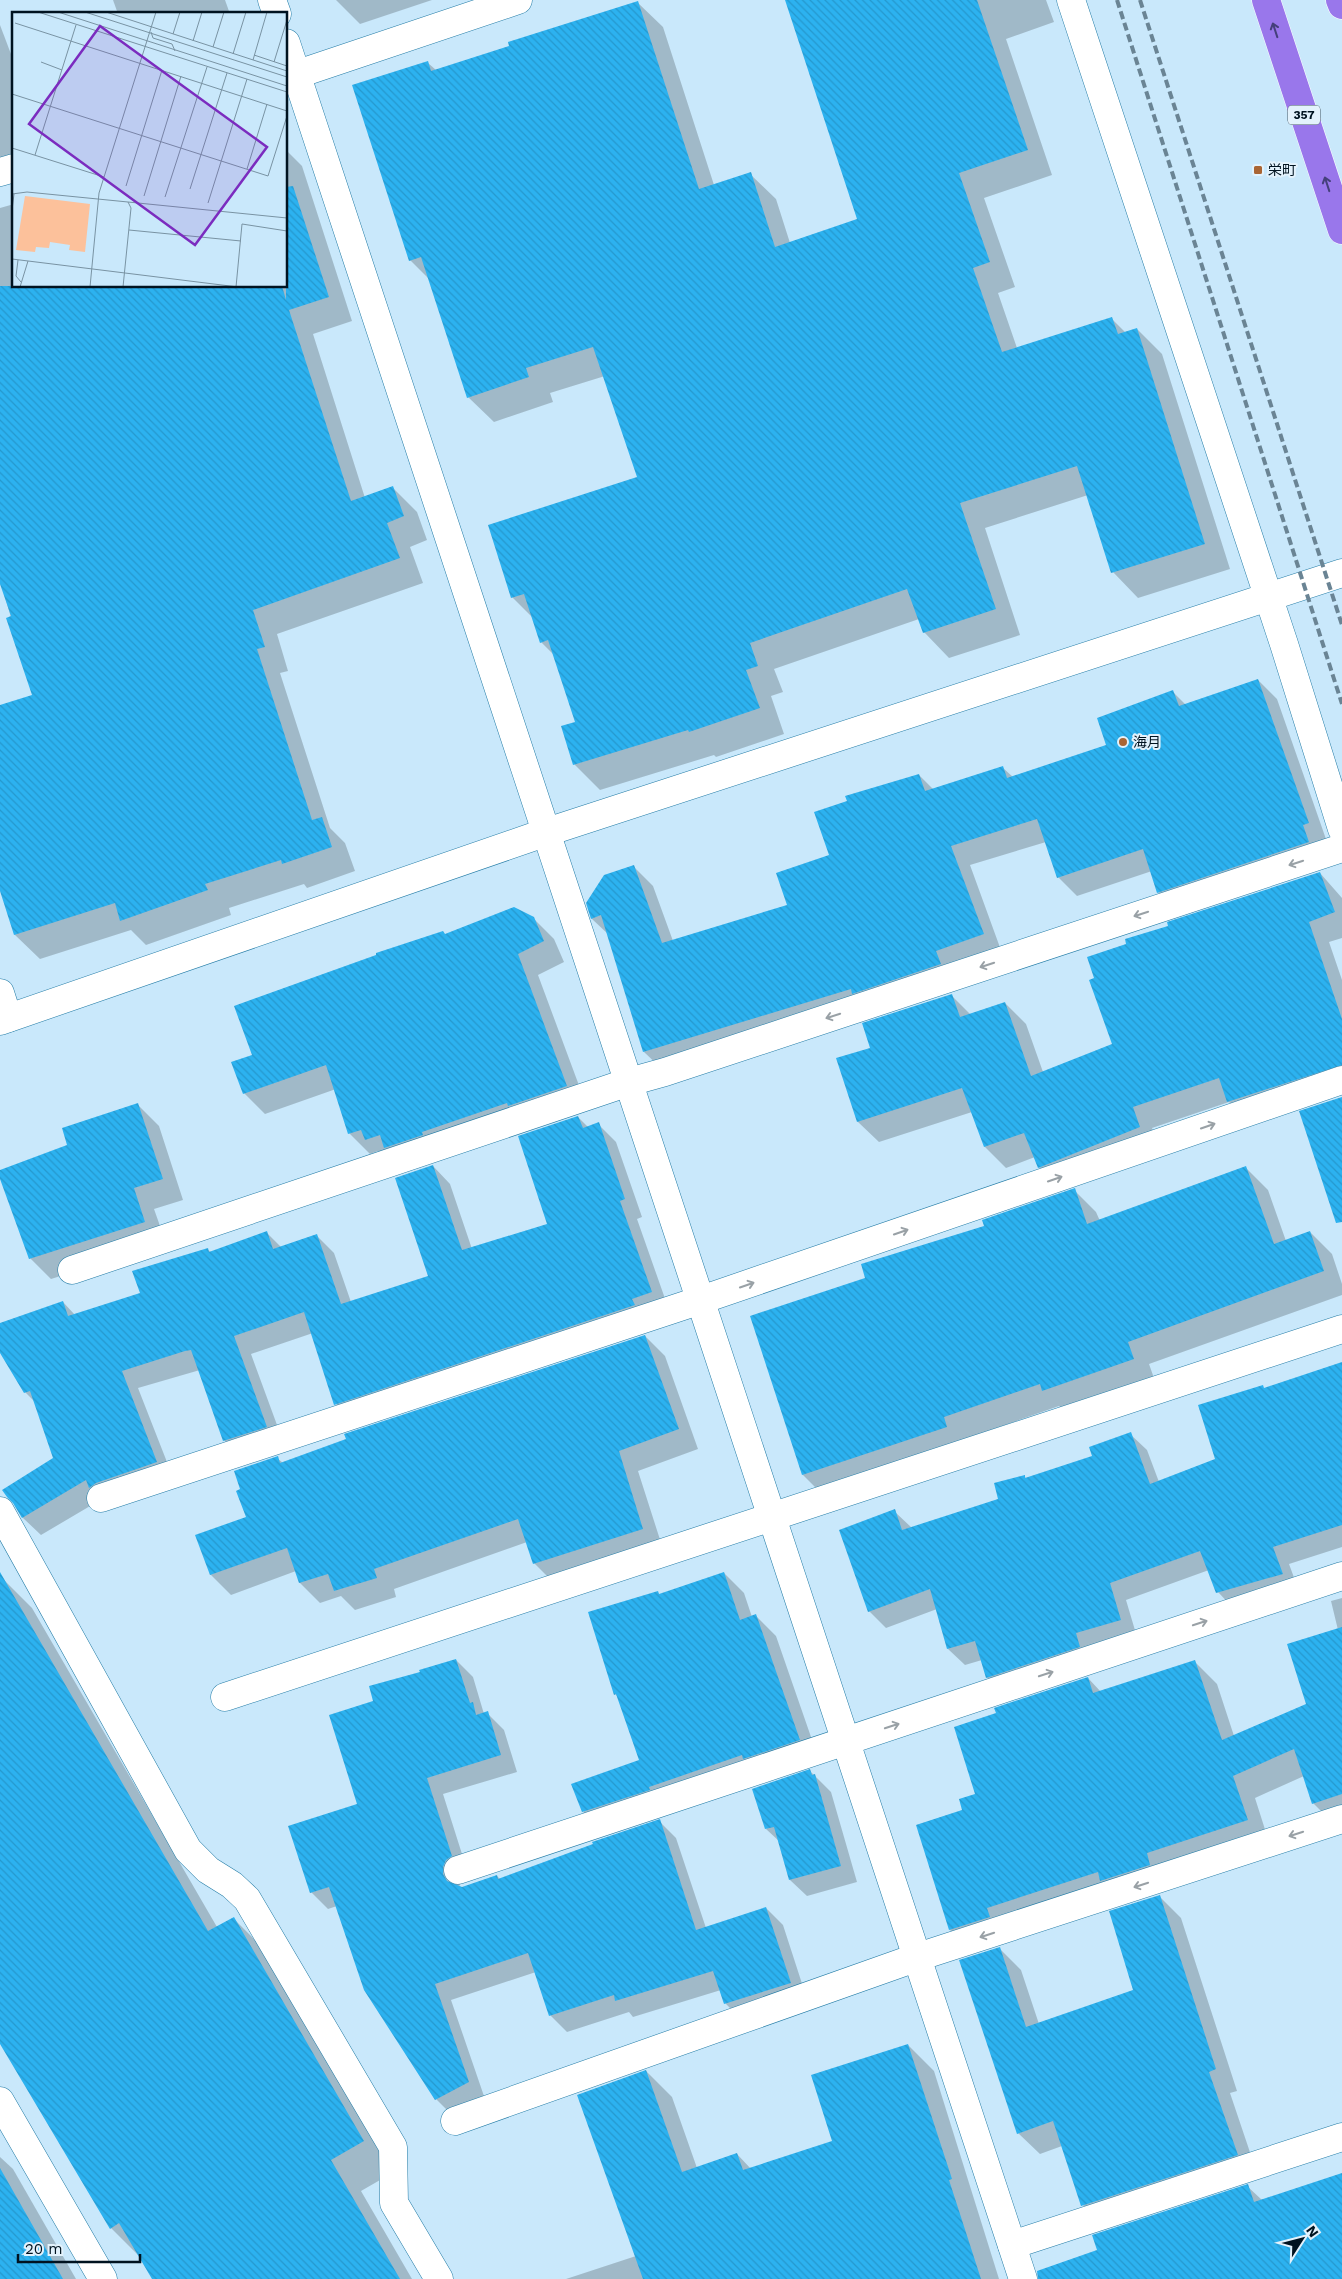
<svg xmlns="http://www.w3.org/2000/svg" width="1342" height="2279" font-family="'Work Sans','Noto Sans JP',sans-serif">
<defs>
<pattern id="building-back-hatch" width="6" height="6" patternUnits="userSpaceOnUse" patternTransform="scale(1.25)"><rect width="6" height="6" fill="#2cb2f0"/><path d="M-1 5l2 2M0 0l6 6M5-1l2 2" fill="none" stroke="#2598ce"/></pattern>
</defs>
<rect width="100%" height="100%" fill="#c9e8fb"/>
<g fill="#0003">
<polygon points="113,0 225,0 230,14 118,14"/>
<polygon points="336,0 432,0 360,24"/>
<polygon points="786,0 1046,0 1054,22 1006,39 1052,175 984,198 1015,287 998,293 1017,348 1112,319 1126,333 1137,329 1162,354 1230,569 1138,598 1113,572 1088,495 985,528 1020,635 949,658 924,632 919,619 774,669 783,692 771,696 784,734 716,757 714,755 600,790 574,764 576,723 555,656 541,642 533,618 512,597 639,478 605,376 550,393 553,402 494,422 468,397 431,281 410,260 428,63 436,70 511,47 637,2 663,27 714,185 750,174 776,199 790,243 858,220"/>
<polygon points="0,25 14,62 14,159 0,164"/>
<polygon points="286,150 302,166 352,321 313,334 365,498 393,488 417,512 427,540 410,547 423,583 277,634 288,671 280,673 330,828 345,843 355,871 307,888 304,884 229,908 231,915 146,945 131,930 40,959 15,935 0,887 0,706 34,696 0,580 0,208 14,204 14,286 286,286"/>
<polygon points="1258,680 1277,699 1327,842 1178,911 1158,892 1152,871 1077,896 1058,877 1046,842 970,865 1002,953 664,1071 644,1052 609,935 592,919 587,903 634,867 653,886 673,941 788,906 830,856 919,775 934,790 1003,768 1013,777 1108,746 1173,692 1186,705"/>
<polygon points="1320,873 1342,898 1342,938 1329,942 1342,980 1342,1091 1249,1122 1229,1102 1152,1128 1160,1147 1060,1188 1039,1167 1035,1157 1006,1168 985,1147 972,1112 879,1142 858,1122 838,1059 872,1048 951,995 971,1015 1005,1003 1026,1024 1043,1072 1113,1045 1096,979 1128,945 1170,926"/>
<polygon points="533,918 554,939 564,962 538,975 587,1107 386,1160 378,1151 370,1154 349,1133 336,1089 265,1114 244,1093 253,1056 446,935"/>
<polygon points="138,1105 159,1126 183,1200 154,1209 166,1243 51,1279 30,1258 0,1171 69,1146"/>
<polygon points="578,1117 588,1127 598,1124 616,1142 642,1217 637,1219 669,1310 353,1422 336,1404 313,1333 251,1354 284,1444 242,1458 224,1440 200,1370 138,1388 174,1480 102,1499 41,1535 23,1518 15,1503 55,1458 35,1402 25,1392 0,1351 0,1324 63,1302 75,1315 141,1294 208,1250 211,1252 266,1232 281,1247 316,1235 334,1253 351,1302 430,1276 433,1166 450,1184 472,1249 549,1225"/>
<polygon points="1246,1168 1268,1190 1286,1241 1310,1232 1332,1254 1342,1284 1342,1295 1149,1364 1155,1381 1065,1412 1059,1406 965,1439 969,1449 825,1497 803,1475 751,1317 867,1279 1074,1190 1096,1212 1100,1221"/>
<polygon points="645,1336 665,1356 698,1449 638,1471 663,1549 554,1583 534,1563 527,1542 394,1589 396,1597 355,1610 341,1596 320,1603 300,1583 296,1571 231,1595 211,1575 197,1536 248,1517 277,1458 283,1463"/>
<polygon points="1342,1368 1342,1547 1289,1564 1299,1591 1234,1609 1218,1592 1209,1570 1126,1600 1137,1637 1003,1694 987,1677 982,1660 965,1665 948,1649 937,1609 886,1628 869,1611 894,1511 912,1528 1000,1499 1024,1476 1027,1479 1094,1457 1130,1434 1147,1450 1159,1482 1217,1459 1239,1405"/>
<polygon points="724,1573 744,1593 752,1617 756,1616 776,1636 819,1760 603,1832 583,1812 640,1761 619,1698 615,1694 657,1592 660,1595"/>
<polygon points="2,1578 32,1608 217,1927 233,1918 264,1949 394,2172 361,2191 412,2279 153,2279 141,2258 111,2228 0,2042 0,1579"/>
<polygon points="1342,1598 1342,1824 1336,1826 1313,1803 1304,1776 1255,1798 1269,1842 973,1952 950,1930 917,1825 964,1810 977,1795 998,1714 1088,1678 1101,1692 1195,1662 1217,1684 1234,1736 1308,1705 1338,1630 1331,1601"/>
<polygon points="456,1660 473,1677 484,1714 487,1713 504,1730 517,1772 443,1794 468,1873 463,1877 459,1887 462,1888 497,1876 500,1879 659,1821 676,1838 706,1928 766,1908 783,1925 807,1999 742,2020 725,2003 721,1990 633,2017 629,2012 567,2032 550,2015 536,1972 451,2000 485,2099 453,2116 436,2099 337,1906 328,1909 311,1892 359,1804 375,1702 421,1673"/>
<polygon points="810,1771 831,1792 857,1882 807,1896 790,1880 780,1842 766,1829"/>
<polygon points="1159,1896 1181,1918 1237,2091 1230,2093 1258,2176 1104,2227 1083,2205 1062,2146 1040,2154 1018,2133 999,1948 1021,1970 1039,2024 1135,1990"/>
<polygon points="908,2045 934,2071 999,2279 566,2279 636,2256 646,2071 672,2097 697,2168 737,2154 751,2169 833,2142"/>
<polygon points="0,2157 13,2169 76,2279 0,2279"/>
<polygon points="1342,2174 1342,2279 1062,2279 1098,2251 1247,2186 1262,2200"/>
</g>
<g fill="url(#building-back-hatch)">
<polygon points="785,0 977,0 1028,150 959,173 990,262 973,268 1002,352 1112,317 1118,334 1137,328 1205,544 1111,573 1077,466 960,503 996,609 923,633 907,589 750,643 758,666 746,670 760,708 689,732 688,730 573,765 561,726 575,722 548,640 540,643 524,594 511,598 488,525 637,477 593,347 526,368 529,377 467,398 421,257 409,261 352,85 428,61 431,71 509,46 508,42 638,1 699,189 751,172 775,247 857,219"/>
<polygon points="293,186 329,297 289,310 351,501 393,486 404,516 387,523 400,558 253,610 265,647 257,649 312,820 322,817 332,847 282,864 281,860 205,884 208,890 120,921 115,903 14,935 0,891 0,705 32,695 6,618 11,616 0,584 0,286 282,286 286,300 286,187"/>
<polygon points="1258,679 1309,823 1303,825 1309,842 1157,893 1143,849 1057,878 1037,819 951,846 984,934 936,951 941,964 852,994 851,989 643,1052 601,915 591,919 586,903 604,875 634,865 662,943 787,905 776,873 829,855 814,812 847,801 845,796 919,774 925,791 1003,766 1007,778 1106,745 1097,718 1173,690 1179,706"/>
<polygon points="1320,872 1335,912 1309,922 1342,1019 1342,1065 1227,1102 1219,1078 1133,1107 1140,1127 1038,1168 1024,1133 984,1147 962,1088 857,1122 836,1058 870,1048 862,1023 952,994 960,1017 1005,1002 1031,1076 1112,1044 1089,980 1094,978 1087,957 1126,944 1125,939 1168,926 1167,922"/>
<polygon points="514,907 534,917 544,941 518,954 567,1086 508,1106 507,1103 422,1132 423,1135 384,1148 380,1135 365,1140 361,1130 348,1134 326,1065 243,1094 231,1062 252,1055 234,1006 376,955 376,953 443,931 445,934"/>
<polygon points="1342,1097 1342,1222 1336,1223 1299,1111"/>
<polygon points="138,1103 163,1179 134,1188 145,1222 29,1259 0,1179 0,1170 67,1145 62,1128"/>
<polygon points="578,1116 583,1128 599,1122 625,1199 620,1201 652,1292 632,1299 635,1305 334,1405 304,1312 234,1336 267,1427 223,1441 191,1350 185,1351 122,1371 157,1462 96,1483 89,1488 86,1480 22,1518 13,1503 7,1497 2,1490 53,1458 30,1391 24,1393 0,1353 0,1323 63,1301 68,1316 140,1293 132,1271 208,1248 209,1252 267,1231 273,1249 317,1234 341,1304 428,1276 395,1178 433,1165 462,1250 547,1224 518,1136"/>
<polygon points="1246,1166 1274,1244 1310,1231 1324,1271 1128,1342 1134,1359 1042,1391 1040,1384 944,1417 947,1427 802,1475 750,1316 865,1278 861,1264 984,1226 982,1220 1075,1188 1087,1224"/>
<polygon points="645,1335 679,1429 619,1451 643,1529 533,1564 518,1519 374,1569 377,1578 334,1591 328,1574 299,1583 287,1548 210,1575 195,1535 246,1517 236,1491 240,1489 234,1471 278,1456 280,1463 346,1439 344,1434"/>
<polygon points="1342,1362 1342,1525 1273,1547 1283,1574 1216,1593 1200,1551 1110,1583 1121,1620 1076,1633 1080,1647 986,1678 975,1641 947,1649 930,1589 868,1612 839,1530 895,1509 902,1530 998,1499 994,1483 1025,1475 1025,1478 1092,1456 1089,1447 1131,1432 1150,1484 1215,1459 1198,1405 1263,1385 1264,1388"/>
<polygon points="0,1572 208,1931 234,1917 364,2141 331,2160 400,2279 152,2279 119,2223 110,2229 0,2044"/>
<polygon points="724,1572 740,1620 756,1614 800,1740 743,1759 742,1755 649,1787 650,1790 582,1812 571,1784 639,1760 616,1694 614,1695 588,1612 658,1591 659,1594"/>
<polygon points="1342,1627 1342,1794 1312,1804 1294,1749 1233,1776 1248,1820 1147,1853 1150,1865 1100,1881 1098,1872 987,1908 990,1917 949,1930 916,1825 962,1810 959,1799 975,1794 954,1727 996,1713 994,1708 1088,1677 1093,1693 1195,1660 1222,1740 1306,1704 1287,1644"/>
<polygon points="456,1659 470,1703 473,1702 476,1715 488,1711 501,1755 427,1778 452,1856 446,1860 443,1867 443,1874 447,1881 462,1887 497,1875 498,1879 593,1844 592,1842 660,1819 696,1930 766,1907 791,1983 724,2004 713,1971 615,2001 614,1995 549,2016 528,1953 435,1984 469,2082 435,2100 364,1990 329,1887 310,1893 288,1826 357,1804 329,1715 373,1701 369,1686 420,1672 419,1670"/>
<polygon points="810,1769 812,1775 815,1774 841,1866 789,1880 774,1827 765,1829 752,1789"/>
<polygon points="1160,1895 1216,2069 1209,2072 1238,2155 1081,2206 1053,2121 1017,2134 959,1960 1000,1947 1026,2027 1133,1990 1109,1911"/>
<polygon points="908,2044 952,2179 949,2180 981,2279 643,2279 577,2095 646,2070 682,2172 737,2153 743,2170 832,2141 811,2075"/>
<polygon points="0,2168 63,2279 0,2279"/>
<polygon points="1342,2173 1342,2279 1038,2279 1037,2271 1097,2250 1092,2235 1248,2184 1254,2202"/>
</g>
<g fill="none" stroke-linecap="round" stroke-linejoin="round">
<g stroke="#237ca6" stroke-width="29">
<g id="minor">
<polyline points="272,0 277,14"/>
<polyline points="1071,0 1284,644 1342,829"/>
<polyline points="286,43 1023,2279"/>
<polyline points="286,78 518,0"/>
<polyline points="0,172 14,168"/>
<polyline points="0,993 8,1018"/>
<polyline points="0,1021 547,832 1342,573"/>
<polyline points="72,1270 629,1082 665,1072 1342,848"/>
<polyline points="101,1498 701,1300 1342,1080"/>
<polyline points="0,1511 188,1850 208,1870 232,1885 247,1899 393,2147 394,2203 439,2279"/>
<polyline points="225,1697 1342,1329"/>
<polyline points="458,1870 1342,1576"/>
<polyline points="0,2101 103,2279"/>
<polyline points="455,2121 918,1957 1342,1819"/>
<polyline points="1012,2245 1342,2137"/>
</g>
</g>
<g stroke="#fff" stroke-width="29">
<g id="highway">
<polyline points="1266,0 1342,230"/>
<polyline points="1340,0 1342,5"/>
</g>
</g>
<use href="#minor" stroke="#fff" stroke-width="28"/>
<use href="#highway" stroke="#9977eb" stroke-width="28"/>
<g stroke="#6a8494" stroke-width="4" stroke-dasharray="8 4" stroke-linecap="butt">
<polyline points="1117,0 1342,704"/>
<polyline points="1140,0 1342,625"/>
</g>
</g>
<defs><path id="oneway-shaft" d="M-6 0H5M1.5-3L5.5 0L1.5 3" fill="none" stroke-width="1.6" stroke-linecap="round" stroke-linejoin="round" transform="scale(1.25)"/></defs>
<g stroke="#45407b">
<use href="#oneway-shaft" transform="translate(1275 30) rotate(-108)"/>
<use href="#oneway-shaft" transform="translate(1327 184) rotate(-108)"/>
</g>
<g stroke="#99a1a6">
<use href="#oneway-shaft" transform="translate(1296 863) rotate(162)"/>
<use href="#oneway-shaft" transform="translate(1141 914) rotate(162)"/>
<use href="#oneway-shaft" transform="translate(987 965) rotate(162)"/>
<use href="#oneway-shaft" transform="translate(833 1016) rotate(162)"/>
<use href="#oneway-shaft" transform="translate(1208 1126) rotate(-19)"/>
<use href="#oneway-shaft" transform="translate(1055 1179) rotate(-19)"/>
<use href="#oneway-shaft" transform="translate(901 1232) rotate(-19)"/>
<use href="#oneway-shaft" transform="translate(747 1285) rotate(-19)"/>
<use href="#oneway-shaft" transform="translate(1200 1623) rotate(-18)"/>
<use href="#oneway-shaft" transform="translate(1046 1674) rotate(-18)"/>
<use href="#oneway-shaft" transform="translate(892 1726) rotate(-18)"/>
<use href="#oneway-shaft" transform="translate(1296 1834) rotate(162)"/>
<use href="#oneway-shaft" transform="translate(1141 1885) rotate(162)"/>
<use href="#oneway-shaft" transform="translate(987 1935) rotate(162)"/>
</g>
<g fill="#a96534" stroke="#e3f2fc" stroke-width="2">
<rect x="1253" y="165" width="10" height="10" rx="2.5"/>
<circle cx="1123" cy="742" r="5"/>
</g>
<g text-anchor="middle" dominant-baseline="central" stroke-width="4" stroke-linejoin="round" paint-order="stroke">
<rect fill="#e3f2fc" stroke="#445662" stroke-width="1" x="1288" y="105.5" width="32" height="19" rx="4"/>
<g font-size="12" font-weight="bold" fill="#001320">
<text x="1304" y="115">357</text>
</g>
<g font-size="14" fill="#001320" stroke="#e3f2fc" text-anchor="start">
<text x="1268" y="170">栄町</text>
<text x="1133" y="742">海月</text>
</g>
</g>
<g transform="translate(12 12)">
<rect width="275" height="275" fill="#c9e8fb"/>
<path d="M13 184 78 192 73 240 57 238 58 233 38 230 37 236 24 235 23 240 4 238Z" fill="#fcc19b"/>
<path fill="none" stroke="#7993a3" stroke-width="1" d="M26 0 275 80M46 0 275 74M73 0 275 65M94 0 275 59M3 11 275 99M139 20 141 26 160 32 163 39M161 22 168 0M181 29 190 0M201 35 212 0M221 42 234 0M242 43 275 54M241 48 255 0M29 50 50 58M262 50 275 8M0 82 256 164 275 104M0 136 92 165M23 143 64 13M235 157 255 92M114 174 150 58M178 177 215 61M0 182 15 180 116 190 119 196 111 275M132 184 169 64M153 185 195 55M116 190 275 206M196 191 235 67M0 198 2 182M117 218 229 229M0 247 226 275M6 248 4 264 9 270M8 275 16 249M78 275 87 181 144 0M224 275 230 212 275 219"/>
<path fill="#7b2cbf" fill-opacity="0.15" stroke="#7b2cbf" stroke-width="2.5" d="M88 14 255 135 183 233 17 112Z"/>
<rect width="275" height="275" fill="none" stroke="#001320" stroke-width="2.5"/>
</g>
<g transform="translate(1302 2239) rotate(54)" stroke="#e3f2fc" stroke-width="4" paint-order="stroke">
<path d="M0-4L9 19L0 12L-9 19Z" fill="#001320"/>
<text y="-8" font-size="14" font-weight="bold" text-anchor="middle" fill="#001320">N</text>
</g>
<path d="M18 2254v8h122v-8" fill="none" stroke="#001320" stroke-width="2.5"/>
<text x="25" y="2254" font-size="15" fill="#001320" stroke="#e3f2fc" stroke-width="4" paint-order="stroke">20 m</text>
</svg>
